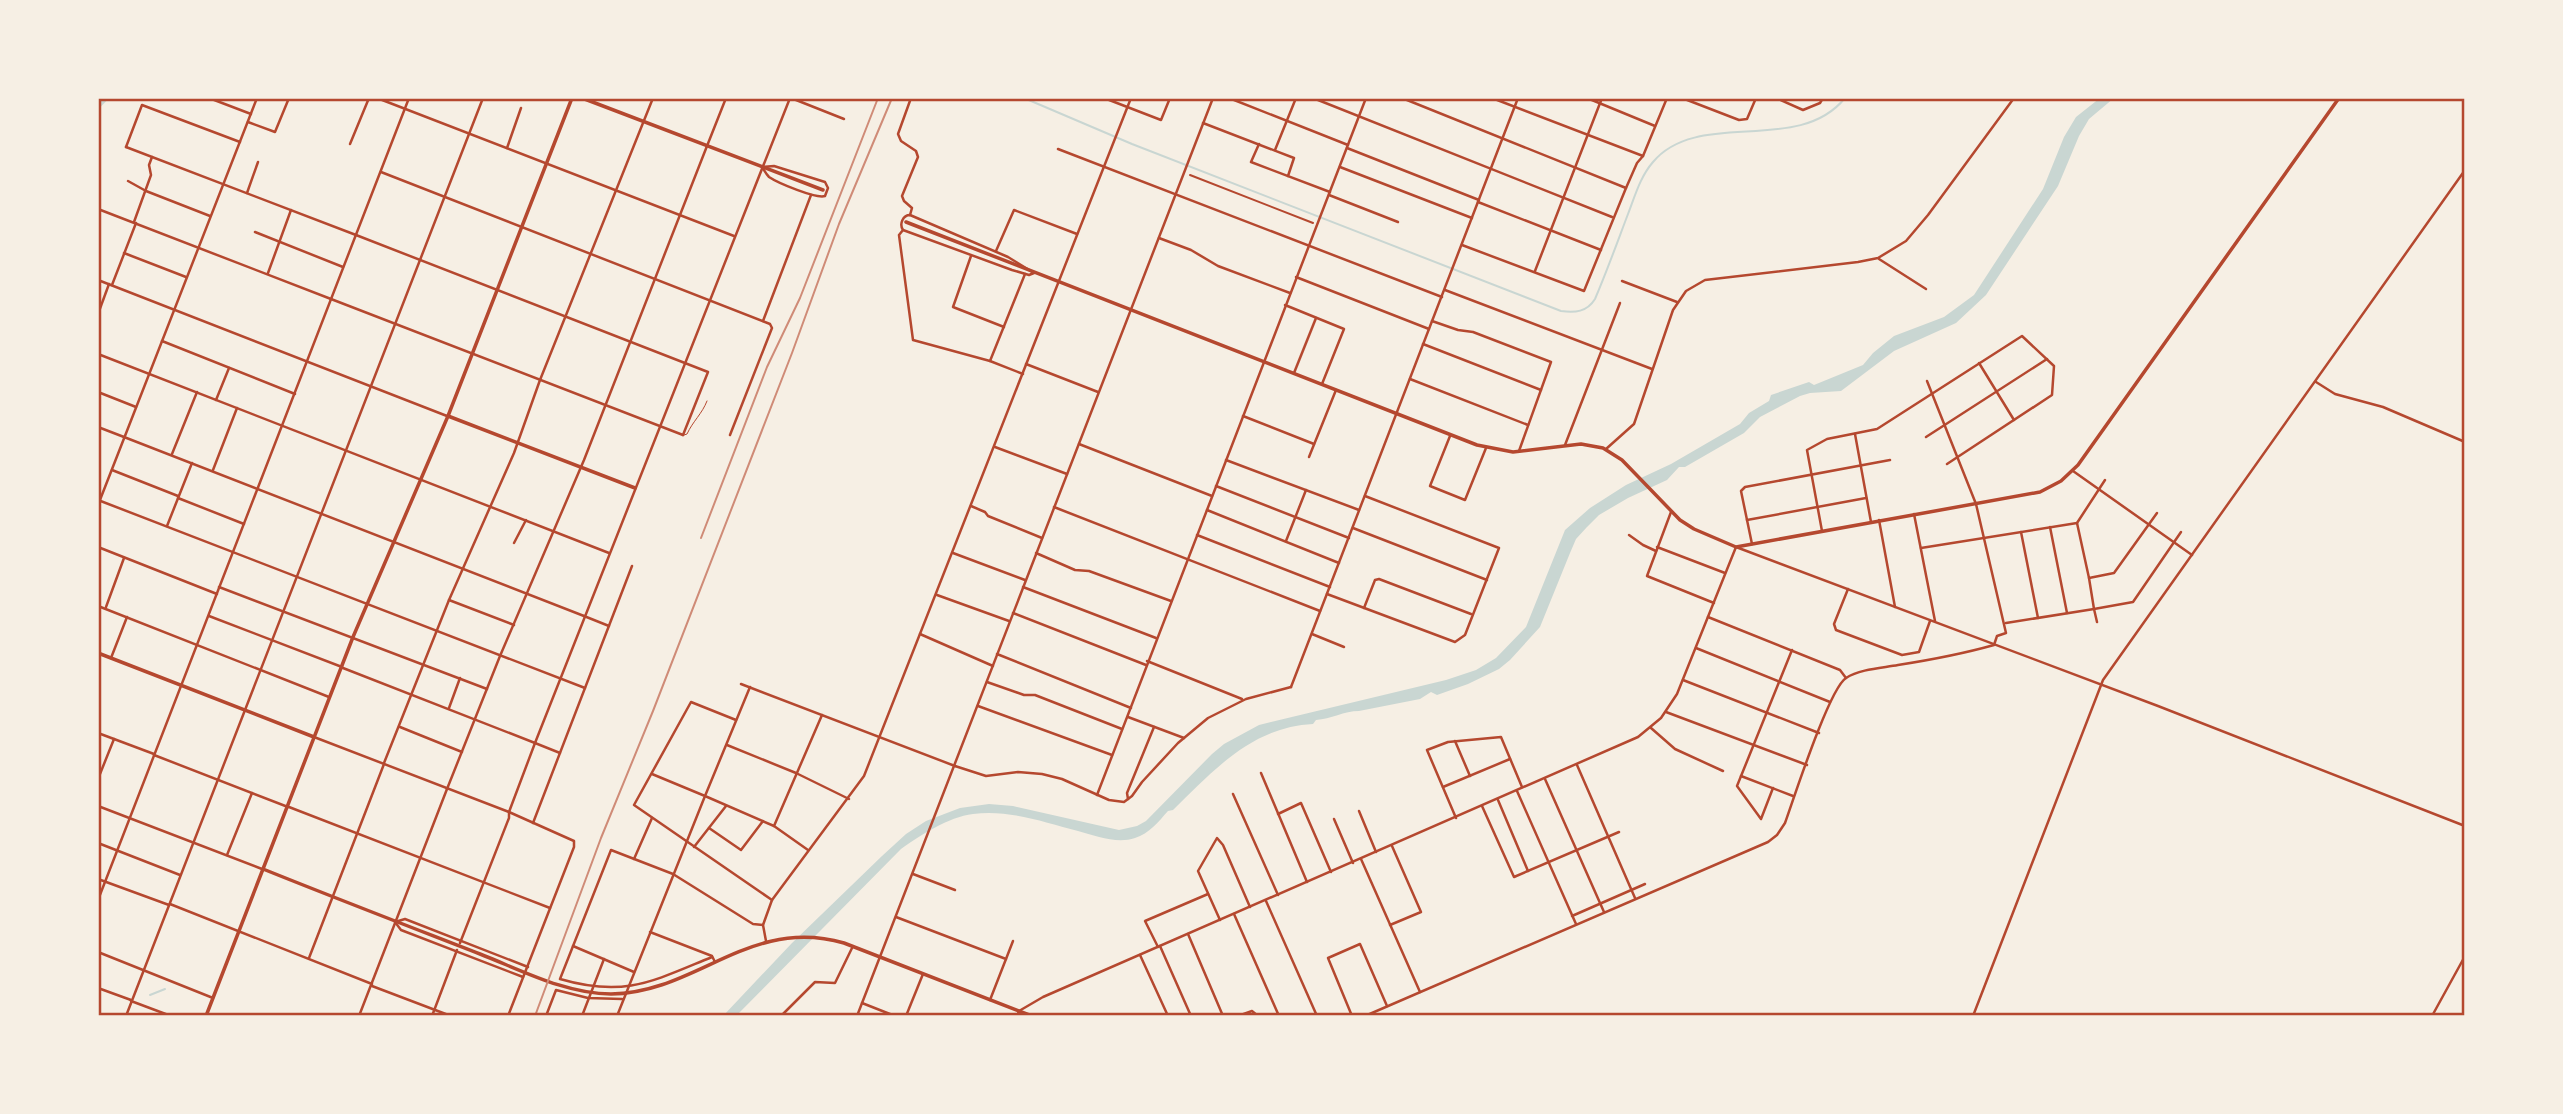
<svg xmlns="http://www.w3.org/2000/svg" width="2563" height="1114" font-family="'Archivo Narrow',sans-serif">
<rect width="100%" height="100%" fill="#f6efe4"/>
<path fill="#c9d6d2" d="M2100 98H2114L2089 119 2079 136 2058 186 1986 295 1956 323 1894 351 1841 391 1810 393 1800 396 1760 417 1744 433 1685 467H1679L1667 480 1628 498 1599 515 1587 527 1576 539 1570 553 1540 627 1510 660 1499 669 1468 684 1437 695 1431 692 1420 699 1359 711C1344 711 1331 719 1316 720L1313 724C1252 727 1214 770 1173 810L1168 811C1159 821 1149 834 1135 838 1117 844 1096 836 1078 831 1044 822 1007 809 973 814 948 817 921 835 901 849L736 1016H723L792 943 882 856 906 834 926 821 960 808 989 804 1013 806 1119 830 1137 826 1146 821 1212 754 1224 744 1259 725 1446 680 1476 670 1496 658 1526 627 1565 530 1590 508 1626 485 1671 464 1740 424 1749 413 1769 401 1771 395 1809 382 1814 385 1863 365 1873 353 1894 336 1944 317 1974 295 2043 189 2064 137 2076 117Z"/>
<g fill="none" stroke-linecap="round" stroke-linejoin="round">
<g stroke="#c9d6d2" stroke-width="2">
<path d="M1024 98 1132 144 1561 311C1575 313 1587 312 1595 299 1607 271 1617 243 1628 214 1635 196 1640 177 1653 162 1698 108 1798 156 1845 98"/>
<polyline points="150,995 165,989"/>
</g>
<polyline stroke="#c9d6d2" stroke-width="9" points="98,103 103,98"/>
<path stroke="#b5482f" stroke-width="1" d="M684 435 687 434C693 421 702 414 707 401"/>
<polyline stroke="#b5482f" stroke-width="2" points="1190,175 1313,223"/>
<g stroke="#b5482f" stroke-width="2.5">
<polyline points="209,98 251,114"/>
<polyline points="377,98 734,236"/>
<polyline points="791,98 844,119"/>
<polyline points="1104,98 1161,120 1170,98"/>
<polyline points="1229,98 1348,145"/>
<polyline points="1313,98 1612,217"/>
<polyline points="1402,98 1626,188"/>
<polyline points="1492,98 1643,156"/>
<polyline points="1587,98 1655,126"/>
<polyline points="1682,98 1739,120 1747,119 1756,98"/>
<polyline points="1776,98 1803,110 1820,103 1823,98"/>
<polyline points="248,122 275,132 289,98"/>
<polyline points="1203,123 1294,158 1288,176"/>
<polyline points="350,144 369,98"/>
<polyline points="1259,144 1251,162 1330,192"/>
<polyline points="126,147 142,105 240,142"/>
<polyline points="507,148 521,108"/>
<polyline points="1347,148 1479,200"/>
<polyline points="1058,149 1442,297"/>
<polyline points="1275,150 1296,98"/>
<path d="M774 166 825 182 828 188 825 196C816 199 778 183 769 177 766 174 764 170 762 167Z"/>
<polyline points="1340,167 1472,218"/>
<polyline points="128,181 146,191 210,216"/>
<polyline points="247,193 258,162"/>
<polyline points="1329,195 1398,222"/>
<polyline points="1478,202 1601,250"/>
<polyline points="98,209 331,299"/>
<path d="M910 215 1008 257 1034 273 1029 275 1012 270 903 230C899 224 903 215 910 215Z"/>
<polyline points="910,215 912,208 904,201 902,196 918,157 916,151 901,141 898,134 911,98"/>
<polyline points="134,222 151,175 149,165 152,157"/>
<polyline points="903,230 899,235 913,340 990,361"/>
<polyline points="255,232 343,267"/>
<polyline points="356,235 708,372 683,435"/>
<polyline points="1462,245 1584,291 1626,188 1637,163 1643,156 1667,98"/>
<polyline points="996,251 1014,210 1077,234"/>
<polyline points="124,253 186,277"/>
<polyline points="971,256 953,307 1004,327"/>
<polyline points="1879,259 1926,289"/>
<polyline points="1535,271 1602,98"/>
<polyline points="268,273 291,210"/>
<polyline points="1296,277 1429,329"/>
<polyline points="1622,281 1677,302"/>
<polyline points="112,285 136,223"/>
<polyline points="1445,290 1652,369"/>
<polyline points="1285,305 1344,329 1322,384"/>
<polyline points="763,321 811,195"/>
<polyline points="1432,321 1458,330 1473,332 1551,362 1519,451"/>
<polyline points="162,341 295,394"/>
<polyline points="1423,344 1541,390"/>
<polyline points="1979,363 2014,420"/>
<polyline points="1026,364 1098,392"/>
<polyline points="1294,373 1316,318"/>
<polyline points="1023,374 990,361 1025,274"/>
<polyline points="1410,379 1528,425"/>
<polyline points="1927,381 1976,504"/>
<polyline points="2316,382 2335,394 2383,407 2465,442"/>
<polyline points="98,392 136,407"/>
<polyline points="216,400 229,368"/>
<polyline points="1243,416 1314,444"/>
<polyline points="1855,434 1871,522"/>
<polyline points="1450,436 1430,486 1465,500 1486,448"/>
<polyline points="124,437 584,616"/>
<polyline points="1926,437 2047,359"/>
<polyline points="1079,444 1212,496"/>
<polyline points="1565,445 1620,303"/>
<polyline points="995,447 1067,474"/>
<polyline points="1606,449 1634,424 1673,310 1686,291 1705,280 1858,262 1878,258 1906,241 1928,215 2014,98"/>
<polyline points="172,454 197,392"/>
<polyline points="1309,457 1336,390"/>
<polyline points="1226,460 1359,510"/>
<polyline points="112,470 178,496"/>
<polyline points="213,470 237,408"/>
<polyline points="2073,471 2192,555"/>
<polyline points="1216,486 1349,538"/>
<polyline points="178,498 244,524"/>
<polyline points="971,506 985,512 988,516 1042,538"/>
<polyline points="1054,507 1320,611"/>
<polyline points="1207,510 1339,563"/>
<polyline points="1671,512 1647,576 1714,603"/>
<polyline points="1914,514 1935,621"/>
<polyline points="1747,520 1866,498"/>
<polyline points="1879,520 1895,607"/>
<polyline points="2077,523 2089,578 2114,573 2157,513"/>
<polyline points="167,526 192,463"/>
<polyline points="2050,527 2067,613"/>
<polyline points="1353,528 1487,580"/>
<polyline points="1822,531 1807,450 1827,439 1877,429 2022,336 2054,366 2052,395 1947,464"/>
<polyline points="2021,532 2038,618"/>
<polyline points="1197,535 1330,587"/>
<polyline points="1629,535 1643,545 1656,551"/>
<polyline points="1286,541 1306,490"/>
<polyline points="514,543 526,520"/>
<polyline points="1752,544 1741,491 1745,487 1890,460"/>
<polyline points="98,547 217,594"/>
<polyline points="1657,547 1725,573"/>
<polyline points="1921,548 2077,523 2105,480"/>
<polyline points="953,553 1025,580"/>
<polyline points="1036,553 1075,570 1089,571 1171,601"/>
<polyline points="2089,578 2094,609 2133,602 2181,532"/>
<polyline points="219,587 487,689"/>
<polyline points="1023,587 1156,638"/>
<polyline points="1848,589 1834,624 1836,630 1902,655 1919,652 1930,621"/>
<polyline points="1327,594 1455,642 1465,635 1499,548 1365,496"/>
<polyline points="937,595 1009,621"/>
<polyline points="449,600 514,625"/>
<polyline points="98,606 329,697"/>
<polyline points="106,607 124,558"/>
<polyline points="1364,608 1375,580 1379,579 1471,614"/>
<polyline points="1013,613 1146,665"/>
<polyline points="1708,617 1840,670 1846,678"/>
<polyline points="2006,623 2094,609 2097,622"/>
<polyline points="920,634 993,666"/>
<polyline points="1312,634 1344,647"/>
<polyline points="1696,648 1830,702"/>
<polyline points="997,654 1131,708"/>
<polyline points="111,658 127,617"/>
<polyline points="1147,661 1242,699"/>
<polyline points="343,668 535,743"/>
<polyline points="1683,680 1819,733"/>
<polyline points="987,682 1024,695 1035,695 1122,729"/>
<polyline points="978,706 1112,755"/>
<polyline points="449,708 460,678"/>
<polyline points="1666,712 1807,765"/>
<polyline points="1128,717 1184,738"/>
<polyline points="736,720 691,702 634,805 772,900"/>
<polyline points="400,727 462,752"/>
<polyline points="1651,728 1675,749 1723,771"/>
<polyline points="98,733 154,754"/>
<polyline points="1455,741 1470,776"/>
<polyline points="727,745 796,773 849,799"/>
<polyline points="384,763 449,600 514,453 540,380 653,98"/>
<polyline points="1577,765 1635,898"/>
<polyline points="955,766 986,776 1018,772 1042,774 1062,779 1109,800 1124,802 1132,796 1142,782 1178,743 1208,718 1246,699 1291,687"/>
<polyline points="1261,773 1307,882"/>
<polyline points="1741,776 1793,796"/>
<polyline points="98,779 114,739"/>
<polyline points="1545,779 1604,912"/>
<polyline points="1443,787 1510,759"/>
<polyline points="1773,788 1761,819 1737,786 1792,650"/>
<polyline points="447,789 500,656 584,460 707,146"/>
<polyline points="1517,791 1576,924"/>
<polyline points="1233,794 1278,895"/>
<polyline points="1128,799 1127,793 1154,727"/>
<polyline points="1498,800 1528,871"/>
<polyline points="1482,806 1514,877 1619,832"/>
<polyline points="289,807 550,908"/>
<polyline points="1359,811 1376,852"/>
<polyline points="1278,814 1301,803 1331,872"/>
<polyline points="1456,818 1427,750 1448,742 1501,737 1522,787"/>
<polyline points="1334,819 1353,863"/>
<polyline points="533,823 632,566"/>
<polyline points="774,826 822,715"/>
<polyline points="709,828 741,850 763,821"/>
<polyline points="98,843 180,875"/>
<polyline points="694,847 726,806"/>
<polyline points="227,855 252,793"/>
<polyline points="634,859 652,818"/>
<polyline points="1361,859 1420,992"/>
<polyline points="913,874 955,890"/>
<polyline points="1266,901 1317,1016"/>
<polyline points="170,904 372,984"/>
<polyline points="1234,914 1279,1016"/>
<polyline points="1572,916 1645,884"/>
<polyline points="896,917 1006,959 990,1000"/>
<polyline points="1220,920 1198,871 1217,838 1223,845 1250,907"/>
<polyline points="1390,925 1421,912 1392,846"/>
<polyline points="650,932 712,956 715,962"/>
<polyline points="1188,934 1223,1016"/>
<polyline points="766,941 763,925 772,900 864,776 1131,98"/>
<polyline points="573,946 634,972"/>
<polyline points="1160,946 1191,1016"/>
<polyline points="1158,947 1145,921 1208,894"/>
<polyline points="98,952 213,998"/>
<polyline points="1140,955 1168,1016"/>
<path d="M712 957C653 981 625 998 560 979L611 850 673 874 753 924 763 925"/>
<polyline points="1006,959 1013,941"/>
<polyline points="523,977 401,930 395,922 405,919 528,967"/>
<polyline points="98,988 131,1000"/>
<polyline points="131,1001 171,1016"/>
<polyline points="862,1003 895,1016"/>
<polyline points="126,1016 483,98"/>
<polyline points="546,1016 556,990 588,998 622,999"/>
<polyline points="582,1016 604,959"/>
<polyline points="617,1016 705,796 652,774"/>
<polyline points="781,1016 815,982 835,983 853,946"/>
<polyline points="906,1016 923,974"/>
<polyline points="1238,1016 1252,1011 1258,1016"/>
<polyline points="1352,1016 1328,958 1360,944 1387,1006"/>
<polyline points="2432,1016 2465,956"/>
</g>
<g stroke="#b5482f" stroke-width="2.5">
<polyline points="707,146 726,98"/>
<polyline points="126,147 356,235"/>
<polyline points="381,172 770,324 772,328 730,435"/>
<polyline points="1159,238 1191,250 1218,266 1290,293"/>
<polyline points="98,280 447,416"/>
<polyline points="331,299 683,435"/>
<polyline points="98,314 109,284"/>
<polyline points="98,354 609,553"/>
<polyline points="98,427 124,437"/>
<polyline points="98,500 585,688"/>
<polyline points="98,505 257,98"/>
<polyline points="209,616 342,667"/>
<polyline points="584,616 609,626"/>
<polyline points="741,684 955,766"/>
<polyline points="750,687 705,796 774,826 808,850"/>
<polyline points="1291,687 1518,98"/>
<polyline points="314,737 509,812 574,841 574,847 508,1016"/>
<polyline points="535,743 560,753"/>
<polyline points="154,755 288,807"/>
<polyline points="1097,795 1366,98"/>
<polyline points="98,806 262,869"/>
<polyline points="98,879 169,905"/>
<polyline points="98,900 409,98"/>
<polyline points="460,943 509,818 509,812 535,743 790,98"/>
<polyline points="309,958 384,764"/>
<polyline points="372,986 451,1016"/>
<polyline points="359,1016 447,789"/>
<polyline points="432,1016 457,950"/>
<polyline points="857,1016 1213,98"/>
<polyline points="1017,1016 1019,1011 1043,997 1638,737 1661,718 1677,694 1736,547 2158,706 2465,826"/>
<path d="M1365 1016 1768 842 1777 835 1785 823C1794 798 1829 689 1846 678 1860 669 1882 668 1898 665 1930 660 1962 654 1994 645L1997 636 2006 633 1976 504"/>
<polyline points="1973,1016 2103,680 2465,170"/>
</g>
<g stroke="#b5482f" stroke-width="3.5">
<polyline points="582,98 823,190"/>
<polyline points="906,222 1477,445 1513,452 1581,444 1603,448 1622,460 1680,520 1694,529 1736,547 2040,492 2061,481 2078,465 2339,98"/>
<polyline points="448,416 635,488"/>
<polyline points="98,653 314,737"/>
<polyline points="206,1016 263,869"/>
</g>
<path stroke="#b5482f" stroke-width="3.5" d="M572 98 448 416 353 637 263 869C335 898 408 926 480 954 521 970 566 994 611 994 697 993 749 916 844 943L1032 1016"/>
<g stroke="#cf8b77" stroke-width="2">
<polyline points="701,538 767,367 800,298 878,98"/>
<polyline points="535,1016 601,838 653,711 792,353 839,224 892,98"/>
</g>
</g>
<rect width="2563" height="1114" fill="none" stroke="#f6efe4" stroke-width="200"/>
<rect x="100" y="100" width="2363" height="914" fill="none" stroke="#b5482f" stroke-width="2.5"/>
</svg>
